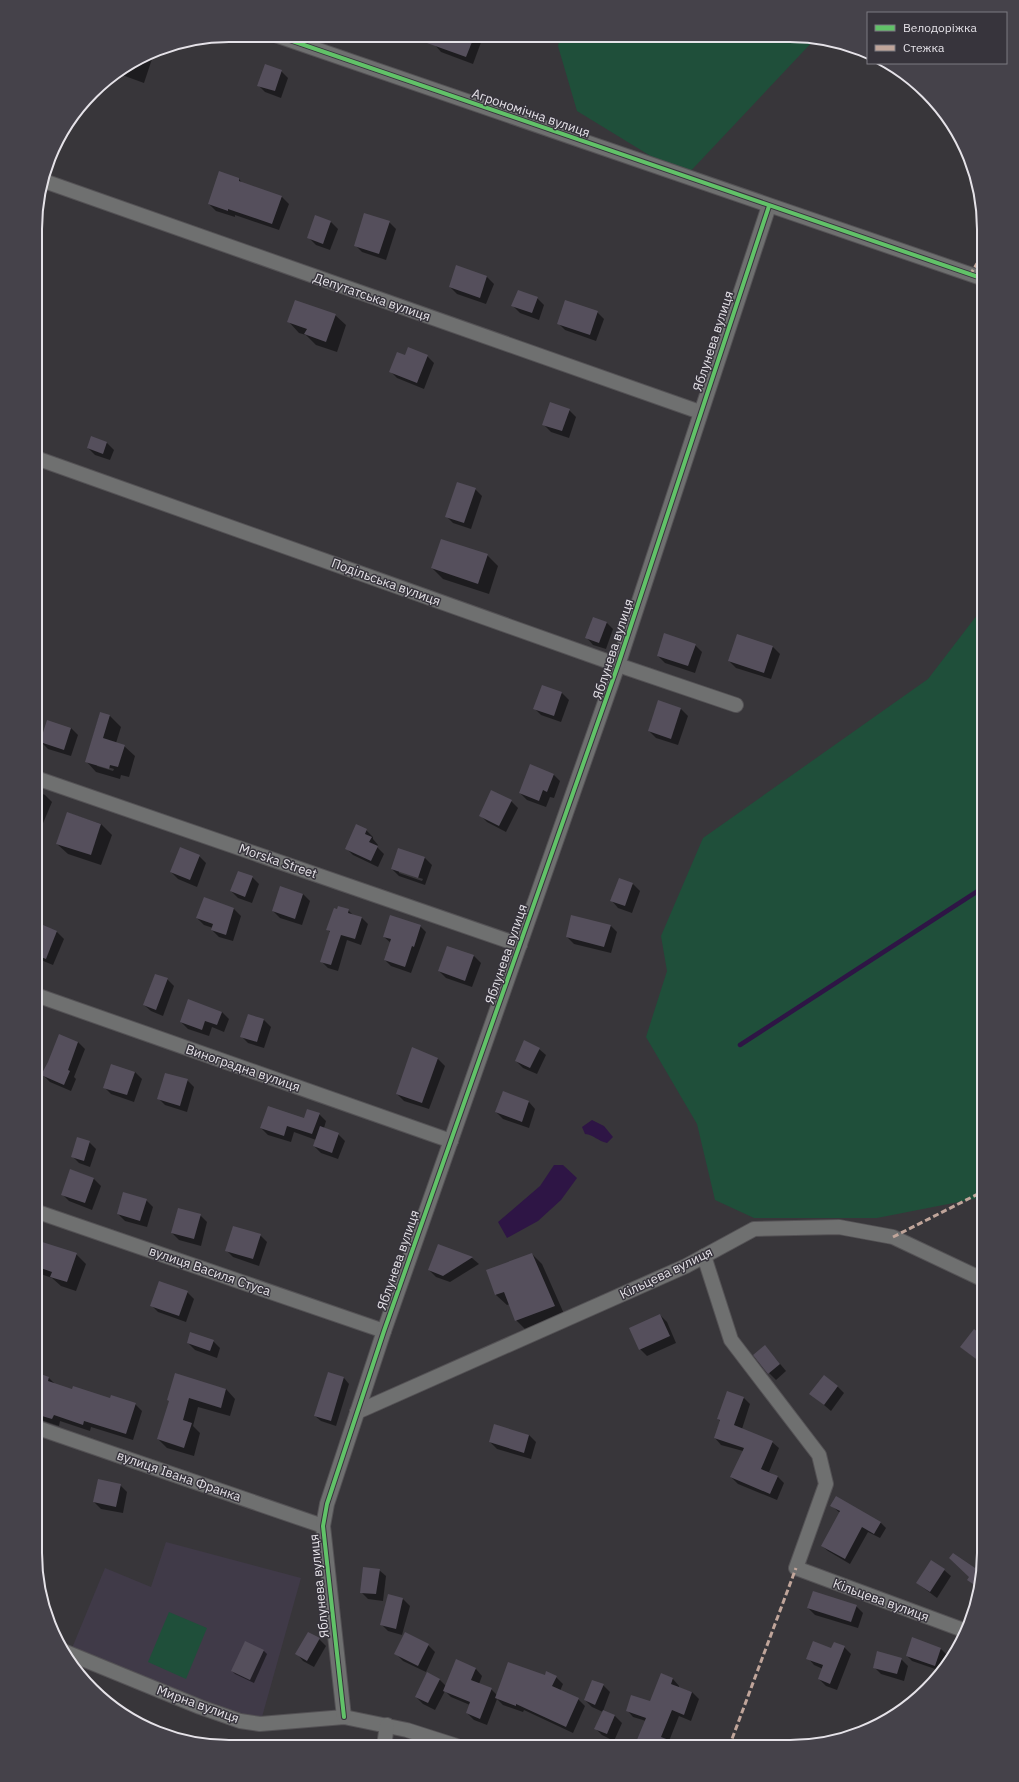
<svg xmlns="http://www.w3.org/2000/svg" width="1019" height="1782" font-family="'IBM Plex Sans',sans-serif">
<rect width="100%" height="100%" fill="#38363a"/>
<polygon fill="#403a48" points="166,1542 301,1578 260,1724 70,1653 105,1568 151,1587"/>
<g fill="#1f4f3a">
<polygon points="560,37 815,39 685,177 577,111 558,46"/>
<polygon points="984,606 984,1197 877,1218 754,1218 715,1200 697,1124 646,1037 667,971 661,936 703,838 928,679"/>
<polygon points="169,1612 207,1628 186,1679 148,1662"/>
</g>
<g fill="#2e1545">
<path d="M592 1120 604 1126 613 1137 607 1143C598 1141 594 1135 585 1134L582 1127Z"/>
<polygon points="554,1165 563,1165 577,1178 561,1200 538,1221 507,1238 498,1222 540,1186"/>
</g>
<g fill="#0007" fill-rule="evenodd">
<polygon points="438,36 483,37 473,64 441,52 435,45"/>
<polygon points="155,50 144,83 122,75 119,72"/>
<polygon points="281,71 288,78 281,98 265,92 258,85"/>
<polygon points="239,179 242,183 282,197 289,204 279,230 235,215 235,217 216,211 209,204"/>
<polygon points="331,222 338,229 330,250 316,245 309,238"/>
<polygon points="389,222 396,229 386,260 362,252 355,245"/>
<polygon points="457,267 487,277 494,284 486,304 457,294 450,287"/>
<polygon points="537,298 544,305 539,320 520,313 513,306"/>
<polygon points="597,312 604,319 596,341 565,330 558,323"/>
<polygon points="335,315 346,325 337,352 316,345 306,335 299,333 289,322"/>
<polygon points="406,356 427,356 434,363 424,389 397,378 390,371"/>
<polygon points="569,410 576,417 569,438 551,432 544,425"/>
<polygon points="92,438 107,443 114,450 110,460 95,455 88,448"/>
<polygon points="475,489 482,496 471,529 453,523 446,516"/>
<polygon points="487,555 498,566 489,594 443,579 432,568"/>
<polygon points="606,622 613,629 606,649 593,645 587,638"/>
<polygon points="737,636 773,647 780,654 771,679 736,668 729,661"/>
<polygon points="695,645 702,652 695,673 665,663 658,656"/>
<polygon points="562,693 569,700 561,722 541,715 534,708"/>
<polygon points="659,702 681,709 688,716 678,745 656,738 649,731"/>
<path d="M100 713 110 716 121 727 116 743 124 746 135 756 129 777 121 775 120 779 96 772 86 761ZM97 764 114 769 113 771 97 766Z"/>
<polygon points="71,728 78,735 71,756 48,749 41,742"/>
<polygon points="553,774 560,781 554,798 550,797 546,807 527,800 520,793"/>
<polygon points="36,791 45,795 52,802 41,828 36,826"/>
<polygon points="511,801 518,808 506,832 487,822 480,815"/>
<polygon points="68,813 101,824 112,835 101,865 68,854 57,844"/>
<polygon points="366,830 373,837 373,839 378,845 377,847 384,854 378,867 353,855 346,848"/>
<path d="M399 849 425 858 432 865 425 885 399 876 392 869ZM399 871 423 879 422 881 399 873Z"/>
<polygon points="199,856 206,863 197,887 178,879 171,872"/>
<polygon points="252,877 259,884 252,903 238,898 231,891"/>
<polygon points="633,884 640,891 632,913 618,908 612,901"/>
<polygon points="303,894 310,901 302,925 280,918 273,911"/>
<polygon points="205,898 234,909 241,916 233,941 219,937 212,930 213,928 204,925 197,918"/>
<polygon points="348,910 354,916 362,918 368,924 361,945 347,940 338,971 328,968 321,961 331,933 328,930"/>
<polygon points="36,923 57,932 64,939 53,965 36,958"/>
<polygon points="610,925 617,932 611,953 574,944 567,937"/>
<polygon points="420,926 426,932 411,973 391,966 385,960 391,943 384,937"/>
<polygon points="474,956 481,963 472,987 446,978 439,971"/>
<polygon points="167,979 174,986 163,1016 151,1011 144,1005"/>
<polygon points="222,1012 229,1019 224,1032 212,1027 209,1036 188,1029 181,1022"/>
<polygon points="248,1015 264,1020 271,1027 264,1048 248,1043 241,1036"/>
<polygon points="78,1042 85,1049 74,1077 76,1079 71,1091 50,1082 43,1075"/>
<polygon points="413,1049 438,1059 445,1066 429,1109 404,1101 397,1094"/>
<polygon points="539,1049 546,1055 537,1074 523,1068 516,1061"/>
<polygon points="135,1072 142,1079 134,1102 111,1094 104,1087"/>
<polygon points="187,1080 194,1087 187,1112 165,1105 158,1098"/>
<polygon points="529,1102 535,1109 529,1128 503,1119 496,1112"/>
<polygon points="319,1114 326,1121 324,1128 338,1134 345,1141 338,1159 321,1153 314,1146 316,1140 294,1132 291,1142 268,1135 261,1128 304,1119"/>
<polygon points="89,1142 96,1149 90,1167 79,1163 72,1156"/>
<polygon points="71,1170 94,1179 101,1186 92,1210 69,1201 62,1194"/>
<polygon points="146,1200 153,1207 147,1227 125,1221 118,1214"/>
<polygon points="200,1215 207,1222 201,1246 179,1240 172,1233"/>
<polygon points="260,1235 267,1242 259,1266 233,1257 226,1250"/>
<polygon points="439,1245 472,1258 479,1264 450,1282 436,1277 429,1270"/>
<polygon points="35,1248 76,1254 86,1264 76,1291 61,1286 52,1278 35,1272"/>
<polygon points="532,1254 542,1264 565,1316 527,1331 516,1320 510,1304 507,1305 496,1295 487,1271"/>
<polygon points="187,1292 194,1299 186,1322 158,1312 151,1305"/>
<polygon points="660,1315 667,1322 676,1343 647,1356 640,1349"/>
<polygon points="984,1338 984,1365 961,1347"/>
<polygon points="213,1341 220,1348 217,1358 195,1350 188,1343"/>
<polygon points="765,1346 786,1371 776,1380 769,1373"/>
<polygon points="35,1373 49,1378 56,1385 110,1400 135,1404 142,1411 133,1440 91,1427 90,1431 60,1421 59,1426 35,1418"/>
<polygon points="328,1373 344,1378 349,1384 336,1426 321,1421 315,1416"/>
<polygon points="837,1386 844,1393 831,1411 811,1394"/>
<polygon points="226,1389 235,1399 230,1416 198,1407 193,1426 200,1433 194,1456 167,1448 158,1439 170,1401"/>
<polygon points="744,1398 750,1404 742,1429 772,1442 779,1448 769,1472 778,1477 784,1483 777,1500 738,1484 731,1477 743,1451 721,1445 715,1438 720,1421 718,1419"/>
<polygon points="529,1435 536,1442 531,1459 497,1449 490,1442"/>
<polygon points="120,1485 127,1492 123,1513 101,1509 94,1502"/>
<polygon points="832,1506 880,1522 886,1528 880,1538 868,1532 850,1564 828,1551 822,1546 840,1513"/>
<polygon points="379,1570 386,1576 383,1601 368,1599 361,1592"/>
<polygon points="944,1570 951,1576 937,1598 917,1583"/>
<polygon points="403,1599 410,1606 402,1635 388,1631 381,1624"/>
<polygon points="856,1606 863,1613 858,1628 815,1615 808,1608"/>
<polygon points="319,1639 326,1646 314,1667 303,1661 297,1654"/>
<polygon points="245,1642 264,1651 267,1654 254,1683 235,1674 232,1671"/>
<polygon points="428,1645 435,1652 426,1672 403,1661 396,1654"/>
<polygon points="844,1647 851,1654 837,1690 826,1686 819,1679 823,1669 814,1665 808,1658"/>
<polygon points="940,1648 946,1654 941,1671 912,1661 907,1656"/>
<polygon points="901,1659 908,1666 904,1681 881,1674 874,1667"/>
<polygon points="476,1669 482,1676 479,1684 491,1689 497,1695 545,1676 556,1677 563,1684 560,1691 578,1699 585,1706 573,1733 524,1710 523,1712 503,1705 497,1699 487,1725 474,1720 467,1713 470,1705 451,1697 445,1691 435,1710 423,1704 416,1697 428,1674 440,1680 446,1686"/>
<polygon points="662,1674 673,1679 679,1686 679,1688 692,1692 699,1699 691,1721 679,1716 669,1741 683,1747 635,1747 646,1721 633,1717 627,1710 650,1703"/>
<polygon points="603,1685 610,1692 603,1711 615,1716 622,1723 614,1741 602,1735 595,1728 603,1712 592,1707 585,1700"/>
<polygon points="351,1739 358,1746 326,1746 325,1741"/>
</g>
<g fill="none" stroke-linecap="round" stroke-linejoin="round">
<polyline stroke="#2e1545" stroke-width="4.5" points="740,1045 984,887"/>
</g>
<g fill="#554f5c">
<polygon points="413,36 474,37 466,57 413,38"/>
<polygon points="265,64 282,70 275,91 257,86"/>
<polygon points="219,171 239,178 239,181 282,196 272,224 228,209 228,211 208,204"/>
<polygon points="364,213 390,221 379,254 354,246"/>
<polygon points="315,215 331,221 323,244 307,238"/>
<polygon points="456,265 487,276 480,298 449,287"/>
<polygon points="518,290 538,297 532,313 511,306"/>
<polygon points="295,300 336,314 326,342 304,334 307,329 287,322"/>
<polygon points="565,300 598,311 590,335 557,324"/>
<polygon points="408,347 428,355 417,383 389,372 397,352 405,355"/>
<polygon points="550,402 570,409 562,431 542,425"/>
<polygon points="91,436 107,442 103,454 87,448"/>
<polygon points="457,482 476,488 464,523 445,517"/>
<polygon points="441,539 488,554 478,584 431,568"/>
<polygon points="593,617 607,622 599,643 585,638"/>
<polygon points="664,633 696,644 688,666 657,656"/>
<polygon points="737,634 773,646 764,673 728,661"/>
<polygon points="542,685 562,692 554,716 533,709"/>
<polygon points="658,700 681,708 671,739 648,731"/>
<polygon points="100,712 110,715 103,738 125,745 118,767 110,765 109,769 85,762"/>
<polygon points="47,720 71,728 64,750 40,742"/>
<polygon points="530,764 554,774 547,792 543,790 539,801 519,793"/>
<polygon points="491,790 512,800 499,826 479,816"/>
<polygon points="67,812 101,824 91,855 56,844"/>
<polygon points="356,824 367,829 365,834 372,837 369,842 378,846 371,861 345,849"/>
<polygon points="180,847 200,855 190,880 170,872"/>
<polygon points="398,848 425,857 418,878 391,869"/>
<polygon points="238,871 253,876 245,897 230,891"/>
<polygon points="619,878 633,883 625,906 610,901"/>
<polygon points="280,886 303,894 295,919 272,911"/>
<polygon points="204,897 234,908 226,935 211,930 213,924 196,918"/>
<polygon points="338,906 349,909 348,913 362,917 355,939 341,935 331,965 320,962 330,931 326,930 334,908 337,909"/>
<polygon points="390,915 421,925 414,947 412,946 405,967 384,960 391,939 383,937"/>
<polygon points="571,915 611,925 604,947 566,937"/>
<polygon points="36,922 57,931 46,959 36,955"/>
<polygon points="447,946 474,955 465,981 438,971"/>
<polygon points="155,974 168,978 156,1010 143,1005"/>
<polygon points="188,999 222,1012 217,1025 205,1021 202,1030 180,1022"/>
<polygon points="248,1014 264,1019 257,1042 240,1037"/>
<polygon points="59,1034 78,1042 68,1070 70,1071 64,1085 41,1075 48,1062"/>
<polygon points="524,1040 540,1048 530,1068 515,1061"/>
<polygon points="412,1047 438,1058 422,1103 396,1094"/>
<polygon points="111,1064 135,1072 127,1095 103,1088"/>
<polygon points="165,1073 188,1079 180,1106 157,1099"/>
<polygon points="503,1091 529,1101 522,1122 495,1112"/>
<polygon points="268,1106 304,1118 307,1109 320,1113 312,1134 287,1126 284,1136 260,1128"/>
<polygon points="320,1126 339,1133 332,1153 313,1146"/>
<polygon points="77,1137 90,1141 84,1161 71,1157"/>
<polygon points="70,1169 94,1178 85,1203 61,1195"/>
<polygon points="123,1192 147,1199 140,1221 117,1214"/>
<polygon points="178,1208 201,1214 194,1239 171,1233"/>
<polygon points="233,1226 261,1234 253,1259 225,1251"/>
<polygon points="39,1241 77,1253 67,1282 50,1277 52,1272 35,1266 35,1250"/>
<polygon points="438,1244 473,1257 443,1276 428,1270"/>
<polygon points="532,1253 555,1306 515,1321 504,1292 495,1295 486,1270"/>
<polygon points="159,1281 188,1291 179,1316 150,1306"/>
<polygon points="660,1314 670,1336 639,1350 629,1328"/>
<polygon points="974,1329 984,1337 984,1350 976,1359 960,1347"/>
<polygon points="190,1332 214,1340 210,1351 187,1343"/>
<polygon points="765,1345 780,1364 768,1374 753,1355"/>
<polygon points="35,1372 49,1377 48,1381 72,1389 73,1386 110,1398 111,1395 136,1403 126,1434 84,1421 83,1425 54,1415 52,1419 35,1414"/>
<polygon points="328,1372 344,1377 331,1421 314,1416"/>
<polygon points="175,1373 226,1389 221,1408 189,1398 183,1420 192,1423 184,1448 157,1439 169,1401 167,1400"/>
<polygon points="824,1375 838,1386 824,1405 809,1394"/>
<polygon points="727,1391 744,1397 734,1425 773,1441 761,1469 778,1476 770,1494 730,1477 744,1448 714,1438 720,1420 717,1419"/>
<polygon points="494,1424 529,1435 524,1453 489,1442"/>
<polygon points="98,1479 121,1484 116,1507 93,1502"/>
<polygon points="836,1496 881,1522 874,1534 862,1527 845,1559 821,1546 840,1511 830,1506"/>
<polygon points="953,1553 975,1568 984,1554 984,1566 979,1588 967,1580 969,1577 949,1558"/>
<polygon points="931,1560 945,1569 930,1592 916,1583"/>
<polygon points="363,1567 380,1569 376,1594 360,1593"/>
<polygon points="813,1591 857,1605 851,1622 807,1608"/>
<polygon points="388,1594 403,1598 396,1629 380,1625"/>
<polygon points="308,1632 320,1638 307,1661 295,1654"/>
<polygon points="405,1632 429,1644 418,1666 394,1654"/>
<polygon points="912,1637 941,1648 935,1666 906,1656"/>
<polygon points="245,1641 264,1650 250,1680 231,1671"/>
<polygon points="813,1641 831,1648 834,1642 845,1646 830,1684 818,1679 823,1665 806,1659"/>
<polygon points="877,1651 902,1658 897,1674 873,1668"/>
<polygon points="456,1659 476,1668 471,1680 492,1688 480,1719 466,1713 470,1702 443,1691"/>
<polygon points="508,1662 545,1675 546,1671 557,1676 552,1686 579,1698 566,1727 516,1704 516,1706 495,1698"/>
<polygon points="427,1672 440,1679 428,1703 415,1697"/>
<polygon points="661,1673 673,1678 671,1684 692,1692 684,1715 672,1710 661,1737 682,1745 682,1747 634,1747 646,1718 626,1711 631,1695 650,1701"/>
<polygon points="592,1680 604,1684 595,1705 584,1700"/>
<polygon points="603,1710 615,1715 607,1734 594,1729"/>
</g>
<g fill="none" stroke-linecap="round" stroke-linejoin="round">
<g stroke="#545255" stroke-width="16">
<g id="street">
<polyline points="275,35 984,279"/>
<polyline points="44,181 700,412"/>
<polyline points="36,458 618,665 736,705"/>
<polyline points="36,778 520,945"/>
<polyline points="36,995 451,1141"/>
<polyline points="35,1211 384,1331"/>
<polyline points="704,1256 731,1340 819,1455 826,1484 796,1568 966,1631"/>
<polyline points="357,1412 686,1266 754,1229 839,1227 893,1237 984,1280"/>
<polyline points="35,1427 323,1526"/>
<polyline points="63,1651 200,1707 240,1721 260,1724 344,1717 407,1730 457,1746"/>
<polyline points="344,1717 323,1526 327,1504 384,1331 618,665 769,206"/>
<polyline points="384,1746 387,1725"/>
</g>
</g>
<use href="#street" stroke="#6f7070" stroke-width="14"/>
<g stroke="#c0a59a" stroke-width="3" stroke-dasharray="6 3" stroke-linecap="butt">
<polyline points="970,275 984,252"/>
<polyline points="893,1237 984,1191"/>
<polyline points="729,1747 796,1568"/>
</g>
<g stroke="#37343c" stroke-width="6">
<g id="cycleway">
<polyline points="275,35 984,279"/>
<polyline points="344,1717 323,1526 327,1504 384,1331 618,665 769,206"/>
</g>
</g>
<use href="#cycleway" stroke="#61c268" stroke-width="4"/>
</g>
<g text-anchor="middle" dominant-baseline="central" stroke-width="3" stroke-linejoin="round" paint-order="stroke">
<g font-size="13" fill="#e5e2e8" stroke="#37343c">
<text transform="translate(531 113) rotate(19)">Агрономічна вулиця</text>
<text transform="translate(372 297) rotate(19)">Депутатська вулиця</text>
<text transform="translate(713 341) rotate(-72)">Яблунева вулиця</text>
<text transform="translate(386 582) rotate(20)">Подільська вулиця</text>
<text transform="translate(613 649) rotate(-72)">Яблунева вулиця</text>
<text transform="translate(278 861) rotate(19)">Morska Street</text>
<text transform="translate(506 954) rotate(-71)">Яблунева вулиця</text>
<text transform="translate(243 1068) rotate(19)">Виноградна вулиця</text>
<text transform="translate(398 1260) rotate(-71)">Яблунева вулиця</text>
<text transform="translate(210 1271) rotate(19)">вулиця Василя Стуса</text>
<text transform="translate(666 1273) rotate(-26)">Кільцева вулиця</text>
<text transform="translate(179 1476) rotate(19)">вулиця Івана Франка</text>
<text transform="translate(319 1586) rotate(-96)">Яблунева вулиця</text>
<text transform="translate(881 1600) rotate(20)">Кільцева вулиця</text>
<text transform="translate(198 1704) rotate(20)">Мирна вулиця</text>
</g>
</g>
<path d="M0 0H1019V1782H0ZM229 42H790A187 187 0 0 1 977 229V1553A187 187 0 0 1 790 1740H229A187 187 0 0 1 42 1553V229A187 187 0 0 1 229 42Z" fill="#45424a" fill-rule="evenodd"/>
<path fill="none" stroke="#e5e2e8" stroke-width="2" d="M229 42H790A187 187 0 0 1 977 229V1553A187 187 0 0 1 790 1740H229A187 187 0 0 1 42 1553V229A187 187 0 0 1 229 42Z"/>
<rect x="867" y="12" width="140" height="52" fill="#37343c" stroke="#7d7a81"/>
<rect x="875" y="25" width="20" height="6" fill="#61c268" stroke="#7d7a81"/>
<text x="903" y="32" font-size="12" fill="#e5e2e8">Велодоріжка</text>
<rect x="875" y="45" width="20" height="6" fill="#c0a59a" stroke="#7d7a81"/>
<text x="903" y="52" font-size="12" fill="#e5e2e8">Стежка</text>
</svg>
